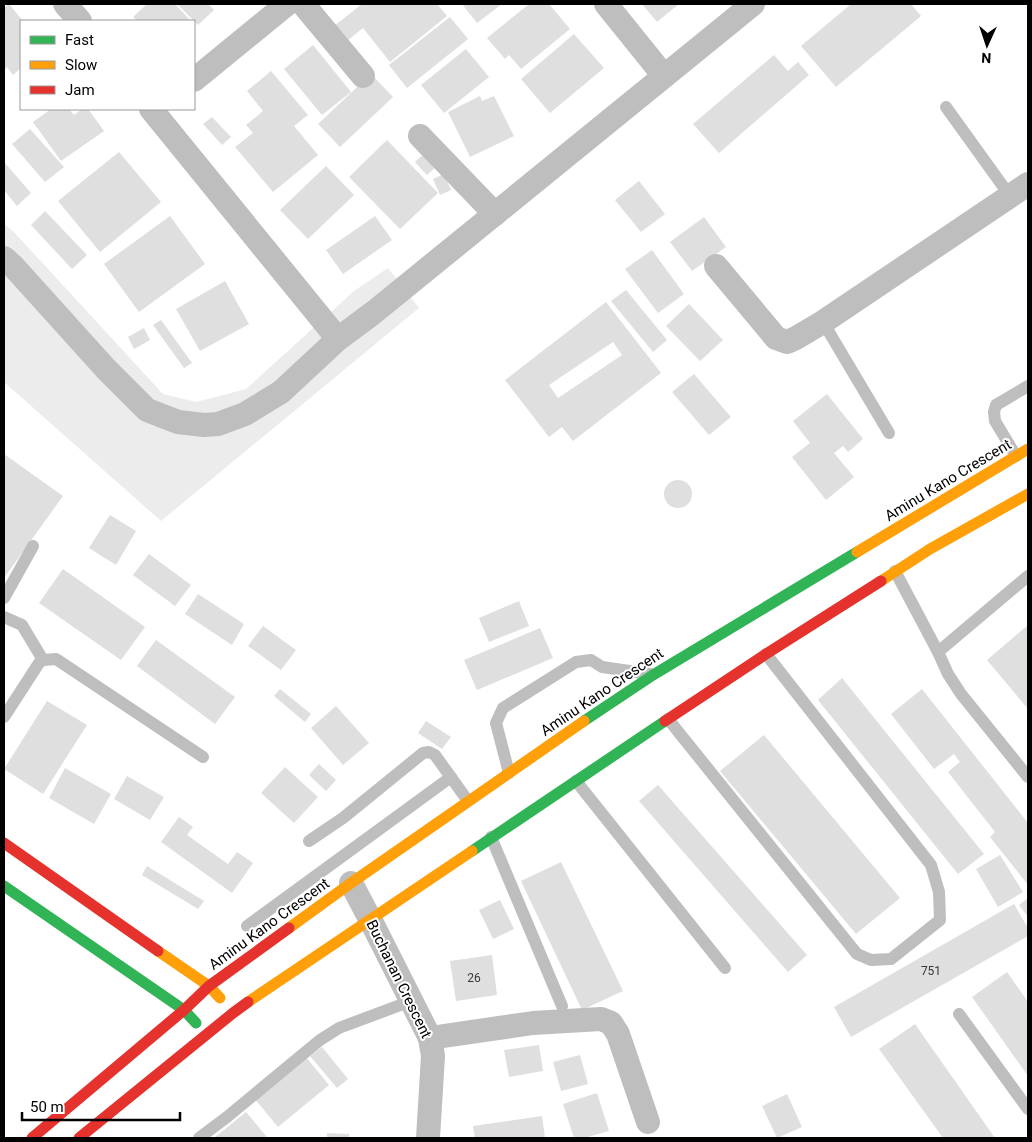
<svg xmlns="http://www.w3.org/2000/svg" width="1032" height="1142" font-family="Roboto,sans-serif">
<rect width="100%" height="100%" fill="#fff"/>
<polygon fill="#ececec" points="4,224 13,231 163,394 196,402 246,389 354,291 388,268 419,308 161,521 4,382"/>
<g fill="#dfdfdf" fill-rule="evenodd">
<polygon points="9,4 23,21 21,21 21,68 13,75 7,67 4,70 4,8"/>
<polygon points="147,4 175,4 191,21 137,21 133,17"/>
<polygon points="177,4 208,4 214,10 198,25"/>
<polygon points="362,4 437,4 447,16 390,62 363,28 347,41 334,26"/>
<polygon points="462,4 502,4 477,23"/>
<polygon points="529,4 549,4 570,29 521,69 509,55 505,59 487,38"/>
<polygon points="642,4 679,4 657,22"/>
<polygon points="851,4 911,4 921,16 836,87 801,46"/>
<polygon points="450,17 468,39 407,88 389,65"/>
<polygon points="574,34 604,68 550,113 521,79"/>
<polygon points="313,45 351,92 322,115 284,69"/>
<polygon points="466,49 489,77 444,113 421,85"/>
<polygon points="774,55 788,71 798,62 809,75 719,153 693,124"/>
<polygon points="271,71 308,115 294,126 318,155 273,192 235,147 253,133 246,125 263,111 247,91"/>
<polygon points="371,74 393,97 340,147 318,124"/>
<polygon points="480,96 482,101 494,96 514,136 470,157 448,112"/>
<polygon points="51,109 69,109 74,115 82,109 88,109 104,131 61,161 33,122"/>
<polygon points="212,117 231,137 222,145 203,124"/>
<polygon points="30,129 64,167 45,182 12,144"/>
<polygon points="387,140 438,193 400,229 349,177"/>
<polygon points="427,151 439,164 427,175 415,162"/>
<polygon points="119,152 161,202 100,252 58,201"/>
<polygon points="4,162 31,193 17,206 4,190"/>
<polygon points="326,166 354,195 308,239 280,210"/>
<polygon points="444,174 451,190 440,195 433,179"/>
<polygon points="639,181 665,214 641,232 615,200"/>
<polygon points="45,211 87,255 72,269 31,225"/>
<polygon points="170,216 205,264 139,312 104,264"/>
<polygon points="375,216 392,240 343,274 326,250"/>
<polygon points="704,217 726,247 692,271 670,242"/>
<polygon points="652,250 684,294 658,313 625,269"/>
<polygon points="225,281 249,324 200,351 176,309"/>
<polygon points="626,290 667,340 653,352 611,301"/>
<path d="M606 302 661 373 573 441 562 427 549 437 505 380ZM613 342 622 355 558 398 549 385Z"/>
<polygon points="689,304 723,340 700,361 666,326"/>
<polygon points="161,320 192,363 184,368 153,325"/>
<polygon points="144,328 150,340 134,349 128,337"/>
<polygon points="694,374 731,417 709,435 672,392"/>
<polygon points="827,394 863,439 848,452 843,446 834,453 854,477 826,500 792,457 810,443 793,421"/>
<polygon points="4,454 63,496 4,578"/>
<circle cx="678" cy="494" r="14"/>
<polygon points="110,515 136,531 116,565 89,548"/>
<polygon points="149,554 191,585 175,606 133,575"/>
<polygon points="63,569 145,627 121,660 39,603"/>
<polygon points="198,594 244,624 232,645 185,614"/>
<polygon points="519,601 529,626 489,642 479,618"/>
<polygon points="1028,625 1028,709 987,660"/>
<polygon points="263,626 296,650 281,670 248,646"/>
<polygon points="540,628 553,658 477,690 464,660"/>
<polygon points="156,640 235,697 215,724 137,666"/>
<polygon points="842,678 984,854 958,874 818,700"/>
<polygon points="280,689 311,714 305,722 274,696"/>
<polygon points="922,689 1028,823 1028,885 990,837 995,832 948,772 960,762 954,754 934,769 891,714"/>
<polygon points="47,701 87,725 43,794 4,769"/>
<polygon points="336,706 369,743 343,765 311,728"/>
<polygon points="426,721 451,737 442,749 418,733"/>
<polygon points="764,735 900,898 856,934 720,771"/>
<polygon points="319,764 336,780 326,791 309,775"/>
<polygon points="285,767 318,797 294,823 261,793"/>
<polygon points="65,768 111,794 94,824 49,798"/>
<polygon points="127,776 164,797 150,820 114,799"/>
<polygon points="658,785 807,955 788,972 639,801"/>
<polygon points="179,817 193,827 187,835 228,864 237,852 253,863 232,893 161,842"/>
<polygon points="1000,855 1023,892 998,907 976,869"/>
<polygon points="561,862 623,991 582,1010 521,881"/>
<polygon points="147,866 204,901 198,909 142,875"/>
<polygon points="1028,898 1028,917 1019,905"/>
<polygon points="500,900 514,929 493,939 479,910"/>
<polygon points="1014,904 1028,928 1028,936 851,1037 834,1007"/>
<polygon points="492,955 497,995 456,1001 450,961"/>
<polygon points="1007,972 1028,1002 1028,1076 972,997"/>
<polygon points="915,1024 995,1138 943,1138 879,1049"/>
<polygon points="539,1045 543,1071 509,1077 504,1050"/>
<polygon points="322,1047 348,1079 337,1088 310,1056"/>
<polygon points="580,1055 588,1084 561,1091 553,1062"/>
<polygon points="305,1056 329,1085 278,1127 254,1098"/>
<polygon points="597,1093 609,1131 584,1138 574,1138 563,1104"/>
<polygon points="787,1094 802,1127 777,1138 762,1106"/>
<polygon points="246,1112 267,1137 266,1138 214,1138"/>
<polygon points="542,1116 545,1138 475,1138 473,1126"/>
<polygon points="327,1133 349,1134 349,1138 327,1138"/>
</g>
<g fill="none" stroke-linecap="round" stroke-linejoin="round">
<g stroke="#bebebe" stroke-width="12">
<polyline points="946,107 1010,196"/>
<polyline points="823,322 889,433"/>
<polyline points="1016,456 995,421 994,412 996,405 1028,386"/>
<polyline points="895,571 938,652"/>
<polyline points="1028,576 938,652 948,674 961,694 1028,777"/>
<polyline points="4,598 33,546"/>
<polyline points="4,617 22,625 43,660"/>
<polyline points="4,717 39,663 43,660 56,659 203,757"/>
<polyline points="668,719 857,954 871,960 891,959 940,920 939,892 931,865 766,654"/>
<polyline points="509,773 496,723 503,708 576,662 591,660 602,667 650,674"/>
<polyline points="576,781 725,968"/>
<polyline points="491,837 562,1006"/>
<polyline points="309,841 343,818 423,753 429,752 435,755 468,801"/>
<polyline points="247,926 451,777"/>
<polyline points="959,1014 1028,1109"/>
<polyline points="199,1138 227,1117 320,1040 339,1028 411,1001"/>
</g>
<g stroke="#bebebe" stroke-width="24">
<polyline points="65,4 80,21"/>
<polyline points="303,4 363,76"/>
<polyline points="606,4 664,76"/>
<polyline points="194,80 287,4"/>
<polyline points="151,109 338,339"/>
<polyline points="420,136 495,214"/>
<polyline points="4,258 13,266 106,369 147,410 178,422 204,425 218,424 245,414 281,392 338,339 373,313 753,4"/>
<polyline points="716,266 776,338 787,342 796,338 823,322 1028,184"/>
<polyline points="351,883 370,919 430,1038 433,1056 428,1138"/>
<polyline points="430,1038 533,1023 601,1019 611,1023 618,1034 648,1122"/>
</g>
<g stroke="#30b455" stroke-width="11">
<polyline points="584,721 653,675 857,552"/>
<polyline points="472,851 665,721"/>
<polyline points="4,886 184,1010 196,1023"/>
</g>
<g stroke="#ff9f0a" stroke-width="11">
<polyline points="857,552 1028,449"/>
<polyline points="881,581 930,549 1028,494"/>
<polyline points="289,928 351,883 584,721"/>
<polyline points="158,951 209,986 220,998"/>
<polyline points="248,1002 472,851"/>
</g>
<g stroke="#e5322d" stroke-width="11">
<polyline points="665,721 766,654 881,581"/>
<polyline points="4,843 158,951"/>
<polyline points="32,1138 184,1010 209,986 289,928"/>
<polyline points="79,1138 233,1013 248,1002"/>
</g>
</g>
<g text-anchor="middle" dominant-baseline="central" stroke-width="4" stroke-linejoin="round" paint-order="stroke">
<g font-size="12" fill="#383838">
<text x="931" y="971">751</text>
<text x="474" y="978">26</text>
</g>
<g font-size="15" fill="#000" stroke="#fff">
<text transform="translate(948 480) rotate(-31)">Aminu Kano Crescent</text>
<text transform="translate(602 692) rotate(-34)">Aminu Kano Crescent</text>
<text transform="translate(269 924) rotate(-36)">Aminu Kano Crescent</text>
<text transform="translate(399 979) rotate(64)">Buchanan Crescent</text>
</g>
</g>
<rect width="1032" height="1142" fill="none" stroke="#000000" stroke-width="10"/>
<rect x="20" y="20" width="175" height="90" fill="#ffffff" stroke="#999999"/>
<rect x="30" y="36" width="25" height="8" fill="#30b455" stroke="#999999"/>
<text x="65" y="45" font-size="15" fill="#000000">Fast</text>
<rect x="30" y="61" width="25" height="8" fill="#ff9f0a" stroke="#999999"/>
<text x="65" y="70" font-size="15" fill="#000000">Slow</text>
<rect x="30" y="86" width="25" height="8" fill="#e5322d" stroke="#999999"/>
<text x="65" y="95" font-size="15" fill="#000000">Jam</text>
<g transform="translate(987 45) rotate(183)" stroke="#ffffff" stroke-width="4" paint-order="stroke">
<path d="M0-4L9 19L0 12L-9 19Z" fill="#000000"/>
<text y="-8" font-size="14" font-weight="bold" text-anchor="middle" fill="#000000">N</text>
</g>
<path d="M22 1112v8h158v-8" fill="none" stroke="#000000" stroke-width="2.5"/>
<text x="30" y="1112" font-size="15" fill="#000000" stroke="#ffffff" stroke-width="4" paint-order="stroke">50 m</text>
</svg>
